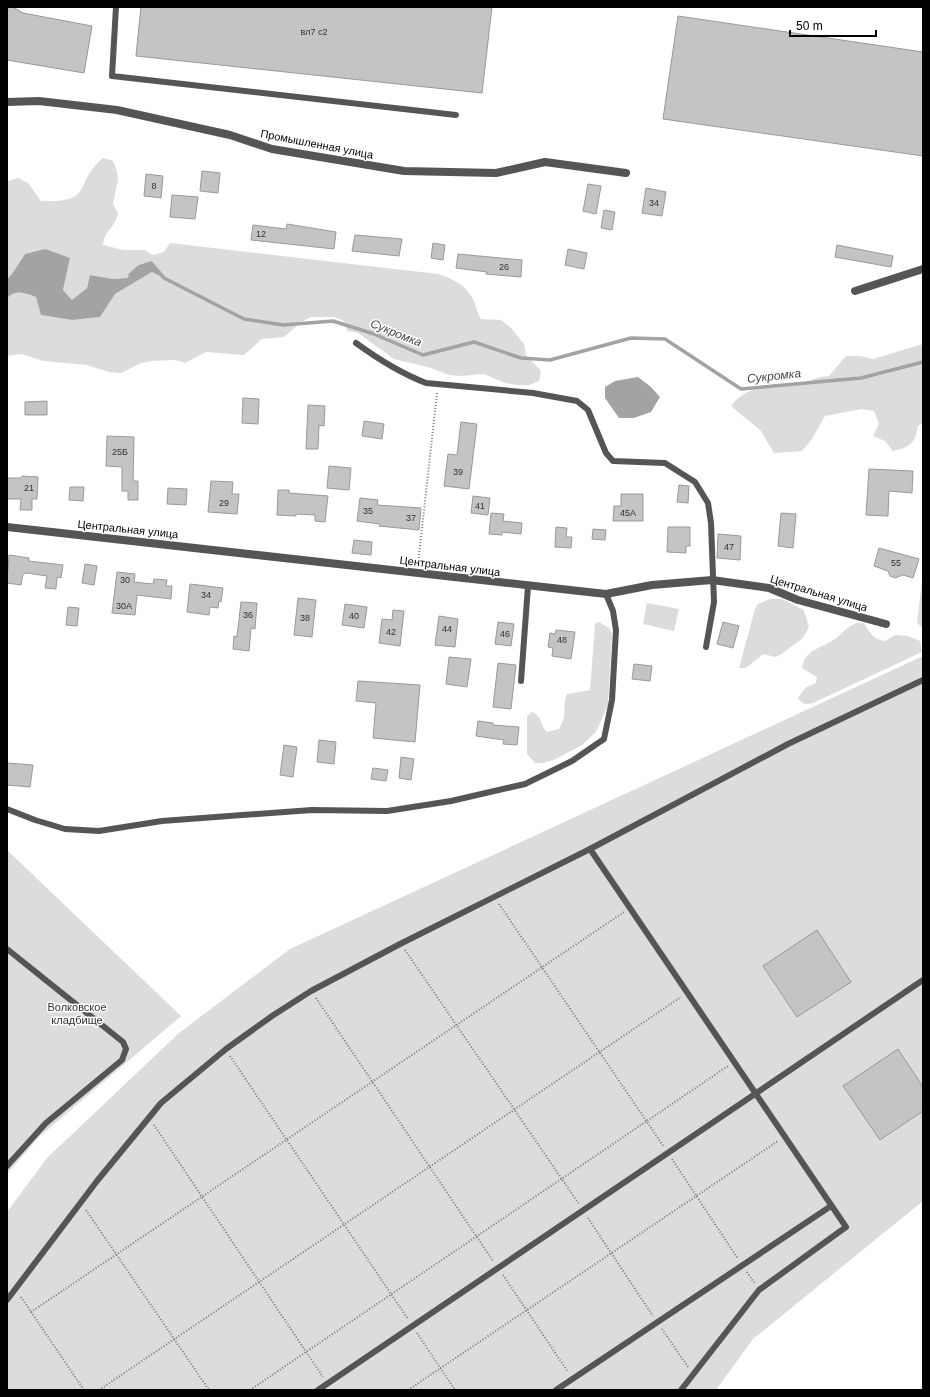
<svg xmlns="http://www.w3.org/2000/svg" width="930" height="1397" font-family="Helvetica,sans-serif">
<rect width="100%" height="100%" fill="#fff"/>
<g fill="#dcdcdc">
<path d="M103 158 113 161C122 181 116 184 113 204L118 213C114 230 105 229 103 245L123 250H144L153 255 164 252 170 243 438 274C453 279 466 285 473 299 477 307 476 311 481 319L501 320 510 327 524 344 526 355 541 371 539 381 529 385H516L505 383 484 374 461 376 449 375 428 367 394 359 358 333 347 331 344 321 334 317H311L301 322 284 337 262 339 244 355 206 352 185 363 175 360 152 361 141 363 121 373 109 372 87 365 43 361 22 354 7 356V298C16 289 26 293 36 297L42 315 72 320 100 317 115 294 152 272 163 278 151 263 139 267 127 278 113 279 90 275 87 288 72 300 63 290 70 258 25 254 12 274 7 279V181L18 178 28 183 41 201C96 203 72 184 103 158Z"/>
<path d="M923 344V423L918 426C915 444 910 447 893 451L885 441 873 436 879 424 874 411 862 409 825 416 812 439 802 451 774 453 761 431 731 406C751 381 775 389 802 383 813 380 817 377 829 376L846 356H860L873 359Z"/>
<polygon points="923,573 923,628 917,623"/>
<polygon points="770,599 782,599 804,610 809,627 803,638 780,655 775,657 763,654 746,668 739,668 755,609 758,604"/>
<polygon points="647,603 679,609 674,631 643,624"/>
<path d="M599 622 609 628 612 634 608 705 596 732 582 745 554 760 542 763H535L527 754V717L531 712C542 714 540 726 547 732L559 729 564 718 565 700 567 694 590 690 595 624Z"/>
<path d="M858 623H864C870 633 874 640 885 641L895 635 908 636 920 641 922 652 813 703C806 705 802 704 798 698L805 688 816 683 817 677 802 668C805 649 822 648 835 639 844 633 847 625 858 623Z"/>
<polygon points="923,656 923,1201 753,1339 716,1390 7,1390 7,1212 47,1158 179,1033 290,949"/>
<polygon points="7,850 181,1016 39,1137 7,1174"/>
</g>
<g fill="#a3a3a3">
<path d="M45 249 70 258 63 290 72 300 87 288 90 275 113 279 127 278 139 267 151 263 164 278 152 272 115 294 100 317 72 320 41 315 36 297C25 293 16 289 7 298V279L12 274 25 254Z"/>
<polygon points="638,377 651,387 660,397 651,412 634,418 619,418 605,398 605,387 615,381"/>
</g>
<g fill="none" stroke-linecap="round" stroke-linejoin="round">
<polyline stroke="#a3a3a3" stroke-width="3.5" points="130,275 139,267 151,263 164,278 244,319 283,325 333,321 374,334 423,355 474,342 521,358 550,360 631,338 665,339 741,389 861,378 923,362"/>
</g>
<g fill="#c4c4c4" stroke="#999">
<polygon points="7,7 13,7 23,13 92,26 84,73 7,60"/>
<polygon points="141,7 492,7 482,93 136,56"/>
<polygon points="678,16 923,52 923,156 663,119"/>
<polygon points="202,171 220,173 218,193 200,191"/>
<polygon points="146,174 163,176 161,198 144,196"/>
<polygon points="588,184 601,186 596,214 583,211"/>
<polygon points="646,188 666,192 662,216 642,213"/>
<polygon points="172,195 198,197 195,219 170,217"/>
<polygon points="604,210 615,212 612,230 601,228"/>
<polygon points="287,224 336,232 334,249 251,240 253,225 286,229"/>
<polygon points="355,235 402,239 399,256 352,251"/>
<polygon points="433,243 445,245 443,260 431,258"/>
<polygon points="837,245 893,256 891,267 835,257"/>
<polygon points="568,249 587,253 584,269 565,265"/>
<polygon points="458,254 522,260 521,277 486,274 487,272 456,268"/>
<polygon points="243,398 259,399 258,424 242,423"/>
<polygon points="47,401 47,415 25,415 25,402"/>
<polygon points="308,405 325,406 324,426 319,425 318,449 306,449"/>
<polygon points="364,421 384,424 382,439 362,436"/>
<polygon points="461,422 477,424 469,489 444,486 448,454 457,455"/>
<polygon points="107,436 134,437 133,481 138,481 138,500 128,500 128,491 122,491 122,467 106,466"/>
<polygon points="329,466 351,468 349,490 327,488"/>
<polygon points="869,469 913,471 912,493 889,491 888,516 866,515"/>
<polygon points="22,476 38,477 37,499 32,499 32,510 20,510 21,499 7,499 7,478 21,478"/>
<polygon points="211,481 233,482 232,494 239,494 237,514 208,512"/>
<polygon points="679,485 689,486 688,503 677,502"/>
<polygon points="70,487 84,487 83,501 69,500"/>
<polygon points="168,488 187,489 186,505 167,504"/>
<polygon points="278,490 289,490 289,493 328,496 325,522 315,521 315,515 296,514 296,516 277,515"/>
<polygon points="621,494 643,494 643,521 613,521 614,506 621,506"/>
<polygon points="473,496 490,498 488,515 471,513"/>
<polygon points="360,498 378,500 377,505 421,508 419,530 379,526 380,524 357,521"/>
<polygon points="491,513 504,514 503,521 522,523 521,534 502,532 502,535 489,534"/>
<polygon points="781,513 796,514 793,548 778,546"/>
<polygon points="556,527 567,528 566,537 572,537 571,548 555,547"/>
<polygon points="668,527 690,527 690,546 686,546 686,553 667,552"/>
<polygon points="593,529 606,530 605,540 592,539"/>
<polygon points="718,534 741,536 740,560 717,558"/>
<polygon points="354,540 372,542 371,555 352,553"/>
<polygon points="879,548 919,559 913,578 903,575 895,578 890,576 888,571 874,566"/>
<polygon points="9,555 29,558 29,561 63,565 61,578 57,577 56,589 45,588 47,576 27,573 23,574 21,585 7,583"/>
<polygon points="85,564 97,566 94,585 82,583"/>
<polygon points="117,572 135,574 134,582 153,584 154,579 167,580 166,586 172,586 171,599 137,595 135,615 112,613"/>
<polygon points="190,584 223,588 221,602 219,601 218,608 210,607 209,615 187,612"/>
<polygon points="298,598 316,600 312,637 294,635"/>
<polygon points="241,602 257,603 255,629 251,628 249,651 233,649 234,636 237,637"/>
<polygon points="345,604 367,607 364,628 342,625"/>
<polygon points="68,607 79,608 77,626 66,625"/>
<polygon points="393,610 404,611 400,646 379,643 382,619 392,620"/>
<polygon points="439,616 458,619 455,647 435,645"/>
<polygon points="498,622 514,624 511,646 495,644"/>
<polygon points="723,622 739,626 733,648 717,644"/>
<polygon points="556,630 575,632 571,659 552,656 553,648 548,647 550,633 555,634"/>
<polygon points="449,657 471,659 467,687 446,684"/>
<polygon points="498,663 516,665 511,709 493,707"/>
<polygon points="634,664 652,666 650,681 632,679"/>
<polygon points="358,681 420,685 415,742 373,738 376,703 356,701"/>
<polygon points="478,721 493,723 493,725 519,727 517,745 503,744 504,740 476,736"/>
<polygon points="319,740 336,742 334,764 317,762"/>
<polygon points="284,745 297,747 293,777 280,775"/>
<polygon points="401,757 414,759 411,780 399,778"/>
<polygon points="7,763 33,765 30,787 7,785"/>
<polygon points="373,768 388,770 386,781 371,779"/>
<polygon points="817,930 851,982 797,1017 763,966"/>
<polygon points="898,1049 923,1087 923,1111 880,1140 843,1086"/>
</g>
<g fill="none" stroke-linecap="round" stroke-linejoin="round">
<g stroke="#777" stroke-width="2" stroke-dasharray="1 2" stroke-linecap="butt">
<polyline points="418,564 437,393"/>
<polyline points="499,904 664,1147"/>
<polyline points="405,950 579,1204"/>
<polyline points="316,998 493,1261"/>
<polyline points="230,1056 408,1319"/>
<polyline points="154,1125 323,1377"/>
<polyline points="672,1159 738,1259"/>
<polyline points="86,1210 209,1390"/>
<polyline points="588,1218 653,1316"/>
<polyline points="747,1272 755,1284"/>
<polyline points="503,1275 568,1372"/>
<polyline points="21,1297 84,1390"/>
<polyline points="31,1312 624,912"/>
<polyline points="662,1329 688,1367"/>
<polyline points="417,1333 455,1390"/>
<polyline points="99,1390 681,997"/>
<polyline points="250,1390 728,1066"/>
<polyline points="408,1390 778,1141"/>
</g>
<g stroke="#555" stroke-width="6">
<polyline points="116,7 112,76 456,115"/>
<path d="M356 343C378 359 400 373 426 383L533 393 577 401 588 410 606 453 613 461 665 463 695 482 708 503 711 523 714 602 706 647"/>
<polyline points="521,681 528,586"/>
<polyline points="7,809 35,820 65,829 99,831 162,821 312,810 387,811 451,801 525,784 572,761 604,739 612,700 616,630 613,611 606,594"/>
<polyline points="590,849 846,1227 759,1290 681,1390"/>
<polyline points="7,949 123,1042 126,1049 122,1060 46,1123 7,1166"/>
<polyline points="7,1300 97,1181 161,1103 226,1049 272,1016 311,991 400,944 590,849 788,744 923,680"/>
<polyline points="318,1390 923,980"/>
<polyline points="556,1390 831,1206"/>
</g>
<g stroke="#555" stroke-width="8">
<polyline points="7,102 39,101 117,110 230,135 272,149 404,171 496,173 545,162 626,173"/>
<polyline points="855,291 923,269"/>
<polyline points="7,527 606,594 652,585 712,580 769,588 798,600 886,624"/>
</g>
</g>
<g text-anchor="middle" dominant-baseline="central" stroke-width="3" stroke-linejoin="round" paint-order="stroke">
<g font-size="9" fill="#313131">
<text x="314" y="32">вл7 с2</text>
<text x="154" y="186">8</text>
<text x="654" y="203">34</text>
<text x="261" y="234">12</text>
<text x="504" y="267">26</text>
<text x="120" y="452">25Б</text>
<text x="458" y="472">39</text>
<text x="29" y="488">21</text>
<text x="224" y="503">29</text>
<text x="480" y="506">41</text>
<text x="368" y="511">35</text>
<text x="628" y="513">45А</text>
<text x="411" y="518">37</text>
<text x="729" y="547">47</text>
<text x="896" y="563">55</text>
<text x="125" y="580">30</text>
<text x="206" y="595">34</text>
<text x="124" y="606">30А</text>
<text x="248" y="615">36</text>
<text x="354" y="616">40</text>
<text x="305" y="618">38</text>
<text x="447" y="629">44</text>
<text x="391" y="632">42</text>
<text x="505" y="634">46</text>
<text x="562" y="640">48</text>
</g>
<g font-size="11" fill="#000" stroke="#fff">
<text transform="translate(317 144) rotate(11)">Промышленная улица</text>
<text transform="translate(128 529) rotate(6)">Центральная улица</text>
<text transform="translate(450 566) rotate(7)">Центральная улица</text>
<text transform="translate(819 593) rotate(17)">Центральная улица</text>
</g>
<g font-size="11" fill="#333" stroke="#fff">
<text x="77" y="1007">Волковское<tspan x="77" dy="13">кладбище</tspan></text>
</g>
<g font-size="12" font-style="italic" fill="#444" stroke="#fff">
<text transform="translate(396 333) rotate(22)">Сукромка</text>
<text transform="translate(774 376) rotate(-6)">Сукромка</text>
</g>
</g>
<rect width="930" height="1397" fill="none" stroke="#000000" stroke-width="16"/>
<path d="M790 30v6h86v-6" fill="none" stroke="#000000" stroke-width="2"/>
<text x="796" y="30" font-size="12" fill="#000000" stroke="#ffffff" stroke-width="3" paint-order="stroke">50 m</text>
</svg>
